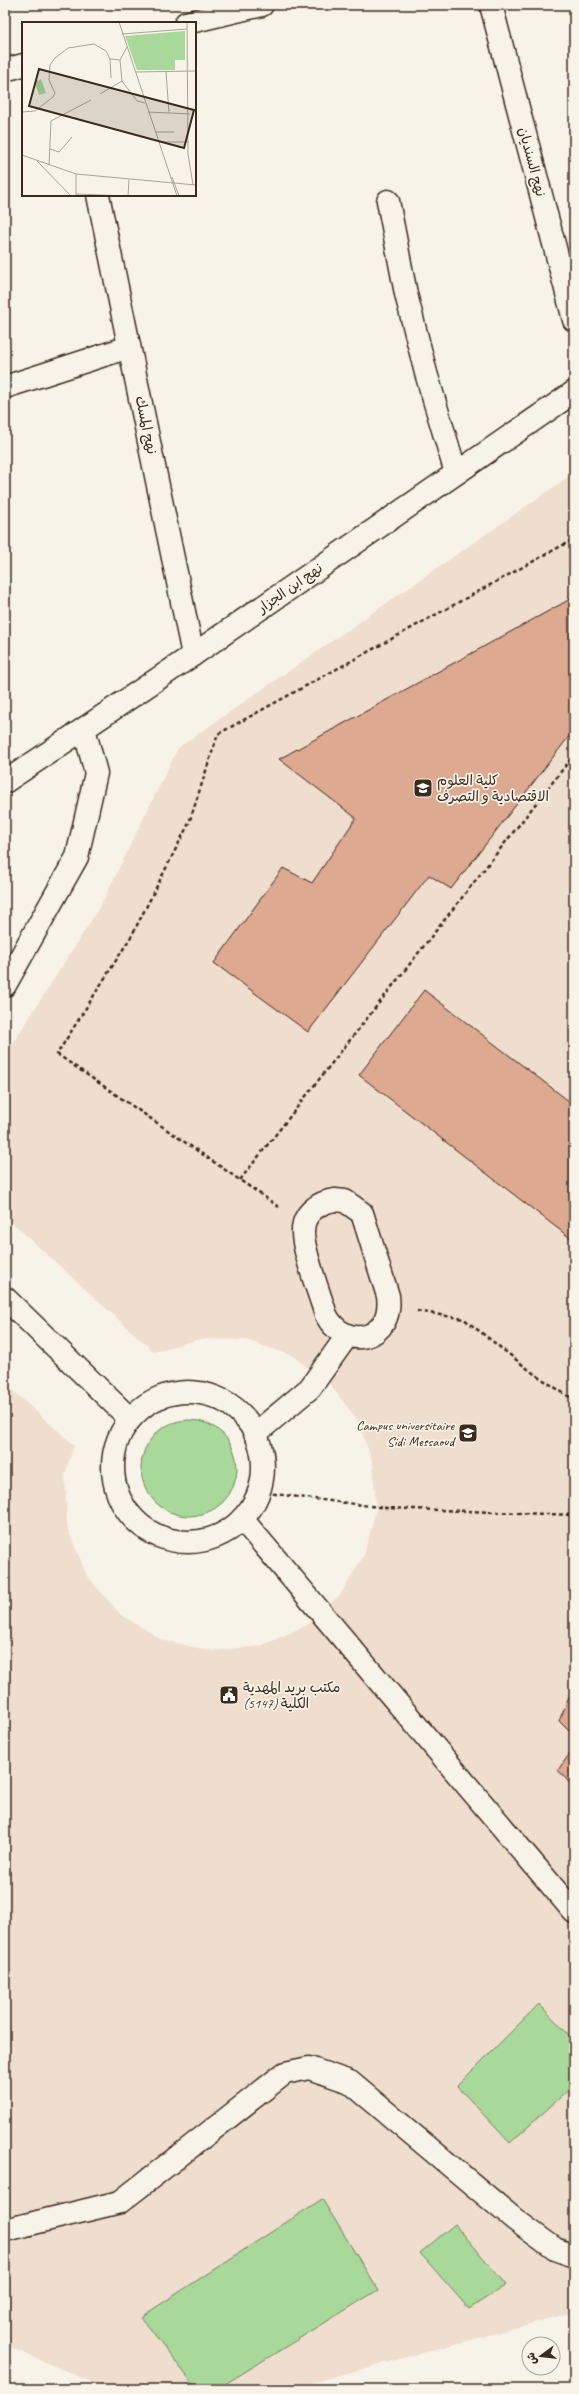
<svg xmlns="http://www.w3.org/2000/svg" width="579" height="2394" font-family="Caveat,'Playpen Sans Arabic',sans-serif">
<rect width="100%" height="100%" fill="#f7f3e8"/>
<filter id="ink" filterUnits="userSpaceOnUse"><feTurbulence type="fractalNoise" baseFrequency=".025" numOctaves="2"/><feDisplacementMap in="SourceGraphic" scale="8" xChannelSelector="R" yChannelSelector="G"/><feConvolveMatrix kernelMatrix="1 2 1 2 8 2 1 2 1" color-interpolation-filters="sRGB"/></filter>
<g filter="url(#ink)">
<polygon fill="#efddce" points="574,473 574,2312 288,2389 108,2389 5,2345 5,1384 74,1445 65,1474 67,1527 87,1576 120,1614 162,1640 212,1651 261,1646 307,1625 341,1594 364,1555 376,1510 373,1464 358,1421 329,1383 291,1355 246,1340 199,1339 154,1352 5,1216 5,1056 101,905 178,748"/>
<g fill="#a9d99a" stroke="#72825c">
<circle cx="189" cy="1468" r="48"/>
<polygon points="539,2004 574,2040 574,2085 510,2143 457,2086"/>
<polygon points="322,2199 378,2290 217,2389 197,2389 141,2317"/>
<polygon points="455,2224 506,2285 469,2309 420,2253"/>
</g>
<g fill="#dda991" stroke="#3b2a1e">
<polygon points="574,597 574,730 451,889 429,875 308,1032 214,963 283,868 312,883 356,818 279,759"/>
<polygon points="424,990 574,1105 574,1241 359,1075"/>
<polygon points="574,1686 574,1736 559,1721"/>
<polygon points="574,1748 574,1788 558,1770"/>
</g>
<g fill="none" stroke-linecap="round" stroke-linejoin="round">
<g stroke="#3b2a1e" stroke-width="25">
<g id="minor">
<polyline points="491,5 574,320"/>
<polyline points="186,23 262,5"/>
<polyline points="5,70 23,65"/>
<polyline points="98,195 193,655"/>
<polyline points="388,201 406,294 426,373 456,473"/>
<polyline points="5,387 129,347"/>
<polyline points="5,782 193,655 574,392"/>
<polyline points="5,985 77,857 96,773 84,729"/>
<path d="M335 1200 345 1201 362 1213 388 1296C394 1339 346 1353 326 1315 320 1295 302 1249 303 1231 303 1213 319 1202 335 1200Z"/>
<polyline points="5,1298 129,1418"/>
<circle cx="188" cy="1467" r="75"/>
<polyline points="255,1434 310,1388 347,1336"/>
<polyline points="242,1519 574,1912"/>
<polyline points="5,2230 120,2202 285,2073 309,2068 350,2082 514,2219 555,2249 574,2256"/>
</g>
</g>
<g stroke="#3b2a1e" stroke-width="2.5" stroke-dasharray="4 3" stroke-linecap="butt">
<polyline points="240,1180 574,755"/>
<polyline points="279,1207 57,1054 132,935 189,823 218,734 574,539"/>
<polyline points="417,1311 464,1319 533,1373 574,1400"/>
<polyline points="259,1492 386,1508 574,1515"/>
</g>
<use href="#minor" stroke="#f7f3e8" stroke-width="22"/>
</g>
</g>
<defs>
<g id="university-square" transform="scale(1)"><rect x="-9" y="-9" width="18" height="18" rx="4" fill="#3b2a1e" stroke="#f7f3e8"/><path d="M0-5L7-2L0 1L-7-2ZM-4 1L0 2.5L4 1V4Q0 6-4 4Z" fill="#fff"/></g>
<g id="civic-square" transform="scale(1)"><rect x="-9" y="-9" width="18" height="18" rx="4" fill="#3b2a1e" stroke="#f7f3e8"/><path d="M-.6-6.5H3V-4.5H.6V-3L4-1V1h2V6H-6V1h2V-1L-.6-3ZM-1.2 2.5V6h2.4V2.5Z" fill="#fff"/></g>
</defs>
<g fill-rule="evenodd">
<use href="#university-square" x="423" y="788"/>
<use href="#university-square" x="468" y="1433"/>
<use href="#civic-square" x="229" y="1695"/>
</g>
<g text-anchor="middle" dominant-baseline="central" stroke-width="3.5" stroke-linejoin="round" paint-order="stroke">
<g font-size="14" fill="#3b2a1e" stroke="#f7f3e8">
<text transform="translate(532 162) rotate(75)">نهج السنديان</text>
<text transform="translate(146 425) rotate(78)">نهج المسك</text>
<text transform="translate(290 588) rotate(-35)">نهج ابن الجزار</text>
</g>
<g font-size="14" fill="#3b2a1e" stroke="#f7f3e8" text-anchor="start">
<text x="437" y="780">كلية العلوم<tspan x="437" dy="16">الاقتصادية و التصرف</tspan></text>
<text x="454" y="1425" text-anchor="end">Campus universitaire<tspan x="454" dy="16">Sidi Messaoud</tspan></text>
<text x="243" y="1687">مكتب بريد المهدية<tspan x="243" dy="16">الكلية (5147)</tspan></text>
</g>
</g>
<g transform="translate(22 22)">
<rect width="174" height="174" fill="#f7f3e8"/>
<path d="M163 9V38H153V48H115L103 14ZM19 57 24 71 17 73 13 60Z" fill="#a9d99a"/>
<path fill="none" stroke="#aca397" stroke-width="1" d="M97 0 155 174M165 0 166 132 171 163M100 12 165 7M105 25 98 38 100 59 115 79 123 81M88 37 89 56M113 50 174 49M144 50 147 91M78 72 100 59M0 90 13 89 31 75 33 71 27 58 28 43 33 36 46 26 72 22 84 29 88 37 98 38M126 90 168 92M133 110H152M137 120H167M28 127 37 130 50 115M0 133 54 152 174 163M15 139 49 174M27 143 29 99 69 78M150 155 157 174M54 172 106 174 107 158M54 174V152"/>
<path fill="#3b2a1e" fill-opacity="0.15" stroke="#3b2a1e" stroke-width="2" d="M17 47 172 88 162 126 7 84Z"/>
<rect width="174" height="174" fill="none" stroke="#3b2a1e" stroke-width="2"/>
</g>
<rect width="579" height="2394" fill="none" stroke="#f7f3e8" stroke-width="20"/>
<rect x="10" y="10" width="559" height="2374" fill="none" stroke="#3b2a1e" stroke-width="1.5" filter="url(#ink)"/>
<g transform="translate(541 2356) rotate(255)"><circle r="19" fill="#f7f3e8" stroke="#aca397"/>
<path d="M0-3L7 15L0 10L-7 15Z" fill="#3b2a1e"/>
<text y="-6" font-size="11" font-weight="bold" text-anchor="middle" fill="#3b2a1e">ش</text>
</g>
</svg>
